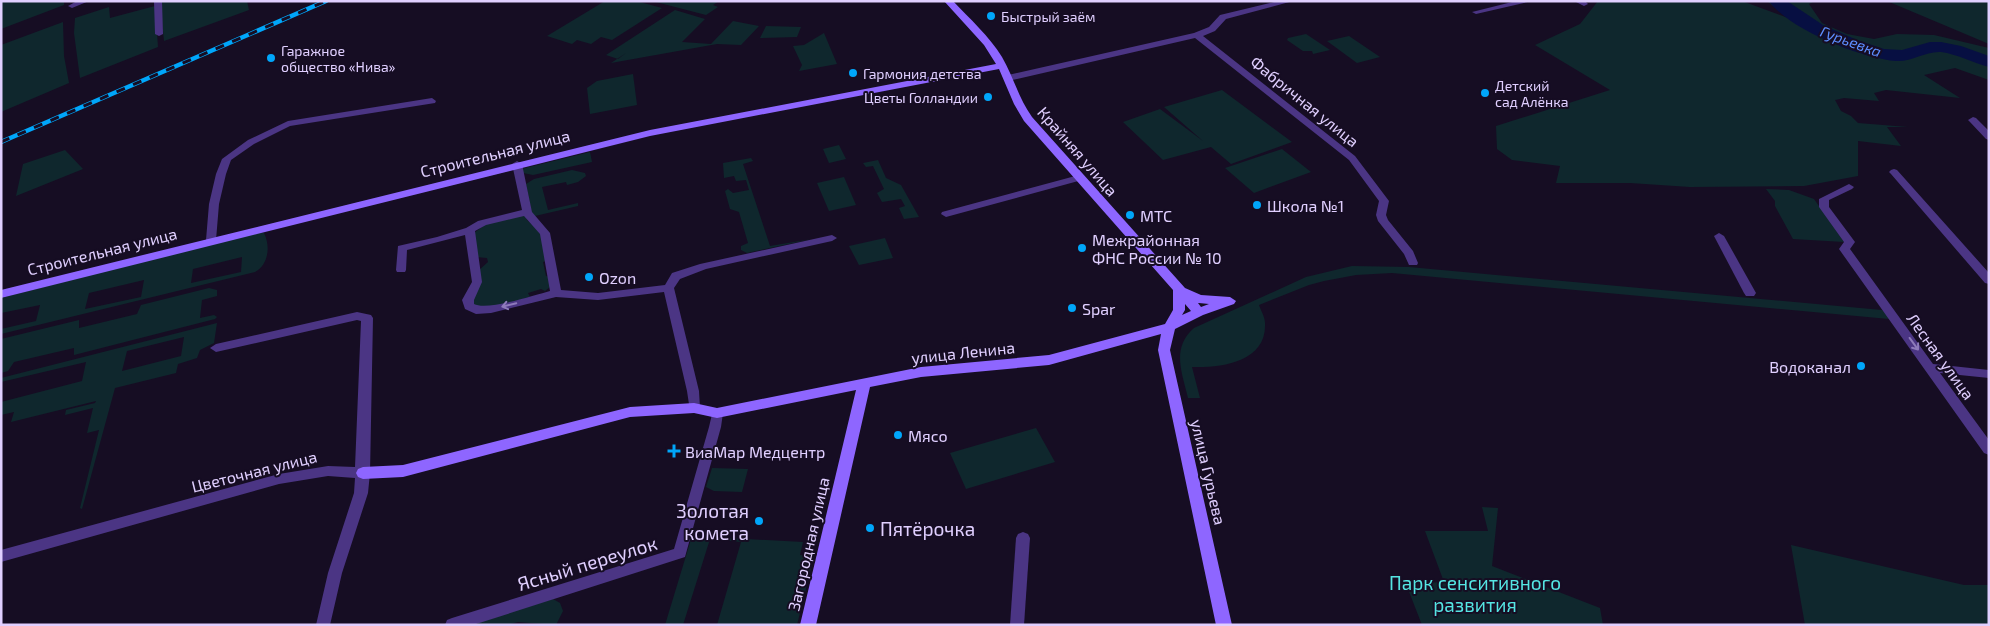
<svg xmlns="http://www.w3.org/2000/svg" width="1990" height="626" font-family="'Exo 2',sans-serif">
<rect width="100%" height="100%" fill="#160d23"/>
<g fill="#0f272d" fill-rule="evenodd">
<polygon points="1,1 64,1 64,5 1,29"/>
<polygon points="160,1 247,1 249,10 164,41"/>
<polygon points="605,1 636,1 662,8 612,40 601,37 591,44 577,40 572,44 547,36"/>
<polygon points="652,1 719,1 713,5 718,7 706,15"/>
<polygon points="1598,1 1742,1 1788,18 1767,1 1815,1 1809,4 1822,23 1847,34 1874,39 1897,34 1934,35 1989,48 1989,80 1955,68 1924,75 1960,98 1886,90 1874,93 1879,101 1844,98 1835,100 1841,111 1851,116 1858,123 1908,127 1887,127 1901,146 1858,141 1858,176 1804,186 1690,187 1630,183 1556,183 1560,166 1512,160 1497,149 1496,126 1610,90 1535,45 1580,24"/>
<polygon points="1887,1 1989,1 1989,44"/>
<polygon points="155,6 158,47 80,78 74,33 75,18 109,7 110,18"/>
<polygon points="675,10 705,19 682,42 711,44 733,21 759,26 741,45 717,44 611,63 626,53 618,59 606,55"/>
<polygon points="63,22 64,56 69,83 1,112 1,45"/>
<polygon points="766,26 801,27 797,37 760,38"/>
<polygon points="824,33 837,64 799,71 802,65 793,46 804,45"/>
<polygon points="1306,34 1330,50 1313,54 1312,51 1303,51 1287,40 1288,38"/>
<polygon points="1349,36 1380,57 1357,63 1327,41"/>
<polygon points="633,74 637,105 590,114 587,88 597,81"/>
<polygon points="1222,90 1292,142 1231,164 1211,147 1163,160 1123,122 1160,109 1203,141 1164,107"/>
<polygon points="839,145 846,159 829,163 823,149"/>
<polygon points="1282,149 1311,172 1254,193 1225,168"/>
<polygon points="65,150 83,169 16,196 23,164"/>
<polygon points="590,152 592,162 533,175 523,173 521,169"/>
<polygon points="751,158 753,161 743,164 770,246 812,239 747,253 741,250 741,246 748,243 739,212 730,209 725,191 728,189 733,193 749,190 746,180 736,181 734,176 724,178 723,163"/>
<polygon points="878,160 886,178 901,185 919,217 904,219 899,208 905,206 901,199 882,202 877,193 884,189 873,166 866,167 863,163"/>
<polygon points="572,170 585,173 586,176 578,182 567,185 566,182 542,187 548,210 578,203 578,206 535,216 532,213 526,184 534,179"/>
<polygon points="844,177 856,205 829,211 817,183"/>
<polygon points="1766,189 1789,190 1814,199 1844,242 1793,239 1775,206 1775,201"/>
<path d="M520 216H526L527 220 543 235 548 260 543 262 546 276 550 277V287L545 291 541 289 528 293 530 297C513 302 491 311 474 305L472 300 478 271 488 262 487 258 476 257 474 233 486 224Z"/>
<path d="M253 233H264C271 247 268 265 255 272L1 334V329L36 321 40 305 1 313V298ZM242 257 241 272 191 283 193 269ZM144 280 141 297 85 309 89 293Z"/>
<polygon points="885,238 893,258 859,265 849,246"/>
<path d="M1352 266 1409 267 1882 310 1887 313 1889 319 1392 273 1356 275 1324 281 1309 285 1259 305C1261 311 1265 317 1265 323 1267 362 1221 368 1192 367L1200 398H1188C1182 372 1171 348 1194 328L1306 277Z"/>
<polygon points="209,288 217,290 217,296 202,300 200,318 214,315 217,317 215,319 74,355 74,348 14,362 8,371 1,373 1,339 79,320 79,328 137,314 141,305"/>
<path d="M217 323 214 343 200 350 197 358 178 364 176 373 115 388 82 509 80 508 99 430 87 433 93 408 65 415 66 410 95 403 96 401 11 422 14 412 1 415V402L82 381 86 362 1 382V378ZM184 337 181 356 122 371 127 351Z"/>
<polygon points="1036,428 1055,462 966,489 950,453"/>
<polygon points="712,468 748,469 742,492 714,491 706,487"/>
<polygon points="1482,507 1498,508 1492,566 1600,608 1603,625 1422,625 1406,584 1444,582 1425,531 1488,531"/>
<polygon points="692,536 803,542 800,555 814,556 797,625 717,625 741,542 710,539 683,625 665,625"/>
<polygon points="1791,545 1964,585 1989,585 1989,625 1805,625"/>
<polygon points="553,599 560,603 563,611 556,625 518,622 507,625 476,625 481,621"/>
</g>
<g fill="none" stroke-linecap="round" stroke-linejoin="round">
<path fill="#070f42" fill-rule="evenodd" d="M1769 1H1787L1823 25 1857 40 1884 49 1902 50 1930 42H1941L1961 46 1989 56V67C1973 63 1957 54 1941 52 1925 51 1912 62 1896 61 1863 59 1788 29 1769 1Z"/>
<g fill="#4b3584" fill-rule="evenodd">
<polygon points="77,1 89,1 72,8 68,6"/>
<polygon points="154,1 162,1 163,34 159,36 155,34"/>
<polygon points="1278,1 1293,1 1226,19 1215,31 1203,36 1355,156 1389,201 1386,215 1388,220 1413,251 1418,263 1417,265 1409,265 1404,254 1378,221 1376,215 1379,201 1349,160 1195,38 1008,81 1004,78 1008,75 1194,33 1209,27 1220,15"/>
<polygon points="1516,1 1532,1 1476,14 1472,12"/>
<polygon points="1574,1 1585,1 1588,4 1584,6"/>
<polygon points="432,98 436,101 435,103 290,126 254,144 231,160 226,174 219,204 216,240 211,243 206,240 209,204 216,174 222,159 248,140 288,121"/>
<polygon points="1973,117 1976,118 1989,131 1989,140 1986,139 1970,122 1968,120"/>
<path d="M517 161 522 164 532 212 550 233 561 290 598 293 665 285 672 273 700 264 832 235 837 238 832 241 706 269 680 279 674 288 699 391 700 408 698 411H690L687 391 664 292 598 300 556 297 491 313 476 314 465 309 462 300 472 282 465 235 407 250 406 270 405 272H397L396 270 398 246 437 237 466 228 478 221 522 210 512 164ZM524 216 540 234 550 291C535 295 487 311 474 304V300L482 282 475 231 486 225Z"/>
<polygon points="1894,169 1897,170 1989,273 1989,284 1985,283 1891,174 1889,172 1891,170"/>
<polygon points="1079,175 1084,178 1082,180 946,217 941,214 942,212"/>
<polygon points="1849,184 1854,187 1852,189 1829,200 1829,207 1855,242 1850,249 1933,364 1989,370 1989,378 1940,373 1989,440 1989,455 1984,453 1839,249 1844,242 1819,207 1819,199"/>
<polygon points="1719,233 1724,236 1756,293 1754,296 1746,296 1744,293 1714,236"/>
<polygon points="357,312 371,315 373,318 370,473 368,493 342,573 330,625 316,625 328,573 354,493 355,478 328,476 279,484 1,562 1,550 279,474 328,466 355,467 361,321 357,320 216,352 210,348 216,344"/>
<polygon points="717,408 721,410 723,413 721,427 685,557 473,625 445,625 447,620 452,618 674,549 709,427 713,410"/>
<polygon points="1023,532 1028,534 1030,538 1024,625 1010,625 1016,538 1018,534"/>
</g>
<path fill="#8e66ff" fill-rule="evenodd" d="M944 1H953C970 19 989 36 1002 57 1013 76 1019 99 1032 117L1185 288 1201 295 1230 297 1236 301 1234 304 1203 315 1175 329 1170 350 1232 625H1216L1158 350 1161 334 1049 365 921 377 870 387 816 625H800L856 390 717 418 694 413 630 417 403 477 363 479 358 477 356 473 358 469 363 467 403 465 630 407 694 403 717 408 921 367 1049 355 1165 324 1173 310V290L1024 121 1014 104 999 69 650 136 1 298V290L650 130 996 64 984 45ZM1198 303H1199L1209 304 1201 307ZM1185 304 1191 311 1182 315 1185 310Z"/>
<g stroke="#00a6fa" stroke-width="4.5">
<polyline id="rail" points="1,142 326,1"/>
</g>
<use href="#rail" stroke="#160d23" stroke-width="3" stroke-dasharray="9" stroke-linecap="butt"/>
</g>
<defs><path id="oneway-shaft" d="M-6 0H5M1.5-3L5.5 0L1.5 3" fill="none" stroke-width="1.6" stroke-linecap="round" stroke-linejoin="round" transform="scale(1.25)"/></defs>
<g stroke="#8e7abb">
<use href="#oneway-shaft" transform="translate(509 305) rotate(166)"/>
<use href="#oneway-shaft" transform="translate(1914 344) rotate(54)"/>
</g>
<g fill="#00a6fa" stroke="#160d23" stroke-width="2">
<circle cx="991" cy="16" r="5"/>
<circle cx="271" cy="58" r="5"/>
<circle cx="853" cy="73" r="5"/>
<circle cx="1485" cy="93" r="5"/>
<circle cx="988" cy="97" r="5"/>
<circle cx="1257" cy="205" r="5"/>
<circle cx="1130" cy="215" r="5"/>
<circle cx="1082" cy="248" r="5"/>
<circle cx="589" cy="277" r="5"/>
<circle cx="1072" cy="308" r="5"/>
<circle cx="1861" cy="366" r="5"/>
<circle cx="898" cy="435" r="5"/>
<path d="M671.5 443.5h5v5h5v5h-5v5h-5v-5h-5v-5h5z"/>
<circle cx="759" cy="521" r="5"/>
<circle cx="870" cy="528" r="5"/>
</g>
<g text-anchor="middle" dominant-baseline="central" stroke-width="4" stroke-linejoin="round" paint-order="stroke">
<g font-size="14" fill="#e0cfff" stroke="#160d23" text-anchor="start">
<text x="1001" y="16">Быстрый заём</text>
<text x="281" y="50">Гаражное<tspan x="281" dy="16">общество «Нива»</tspan></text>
<text x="863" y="73">Гармония детства</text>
<text x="1495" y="85">Детский<tspan x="1495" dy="16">сад Алёнка</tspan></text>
<text x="978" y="97" text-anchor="end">Цветы Голландии</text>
</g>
<g font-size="15" font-style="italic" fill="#5d8eff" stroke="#160d23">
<text transform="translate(1851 41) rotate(20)">Гурьевка</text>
</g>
<g font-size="16" fill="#e0cfff" stroke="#160d23">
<text transform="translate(1305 101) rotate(39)">Фабричная улица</text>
<text transform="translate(1078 151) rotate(49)">Крайняя улица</text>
<text transform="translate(495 153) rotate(-14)">Строительная улица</text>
<text transform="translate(102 251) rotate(-14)">Строительная улица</text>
<text transform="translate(963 352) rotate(-6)">улица Ленина</text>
<text transform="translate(1941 356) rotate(54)">Лесная улица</text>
<text transform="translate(254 471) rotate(-14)">Цветочная улица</text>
<text transform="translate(1209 472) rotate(77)">улица Гурьева</text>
<text transform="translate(808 544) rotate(-77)">Загородная улица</text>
</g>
<g font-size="16" fill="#e0cfff" stroke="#160d23" text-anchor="start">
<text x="1267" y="205">Школа №1</text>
<text x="1140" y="215">МТС</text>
<text x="1092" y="239">Межрайонная<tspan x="1092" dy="18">ФНС России № 10</tspan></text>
<text x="599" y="277">Ozon</text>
<text x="1082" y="308">Spar</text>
<text x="1851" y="366" text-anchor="end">Водоканал</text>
<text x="908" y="435">Мясо</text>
<text x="685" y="451">ВиаМар Медцентр</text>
</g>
<g font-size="19" fill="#e0cfff" stroke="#160d23" text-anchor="end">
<text x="749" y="510">Золотая<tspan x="749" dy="22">комета</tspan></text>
<text x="880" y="528" text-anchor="start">Пятёрочка</text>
</g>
<g font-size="19" fill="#e0cfff" stroke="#160d23">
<text transform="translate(587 563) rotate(-17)">Ясный переулок</text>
</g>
<g font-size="19" fill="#55e5e3" stroke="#160d23">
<text x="1475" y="582">Парк сенситивного<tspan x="1475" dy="22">развития</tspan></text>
</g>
</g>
<rect width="1990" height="626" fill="none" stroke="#e0cfff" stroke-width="5"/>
</svg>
